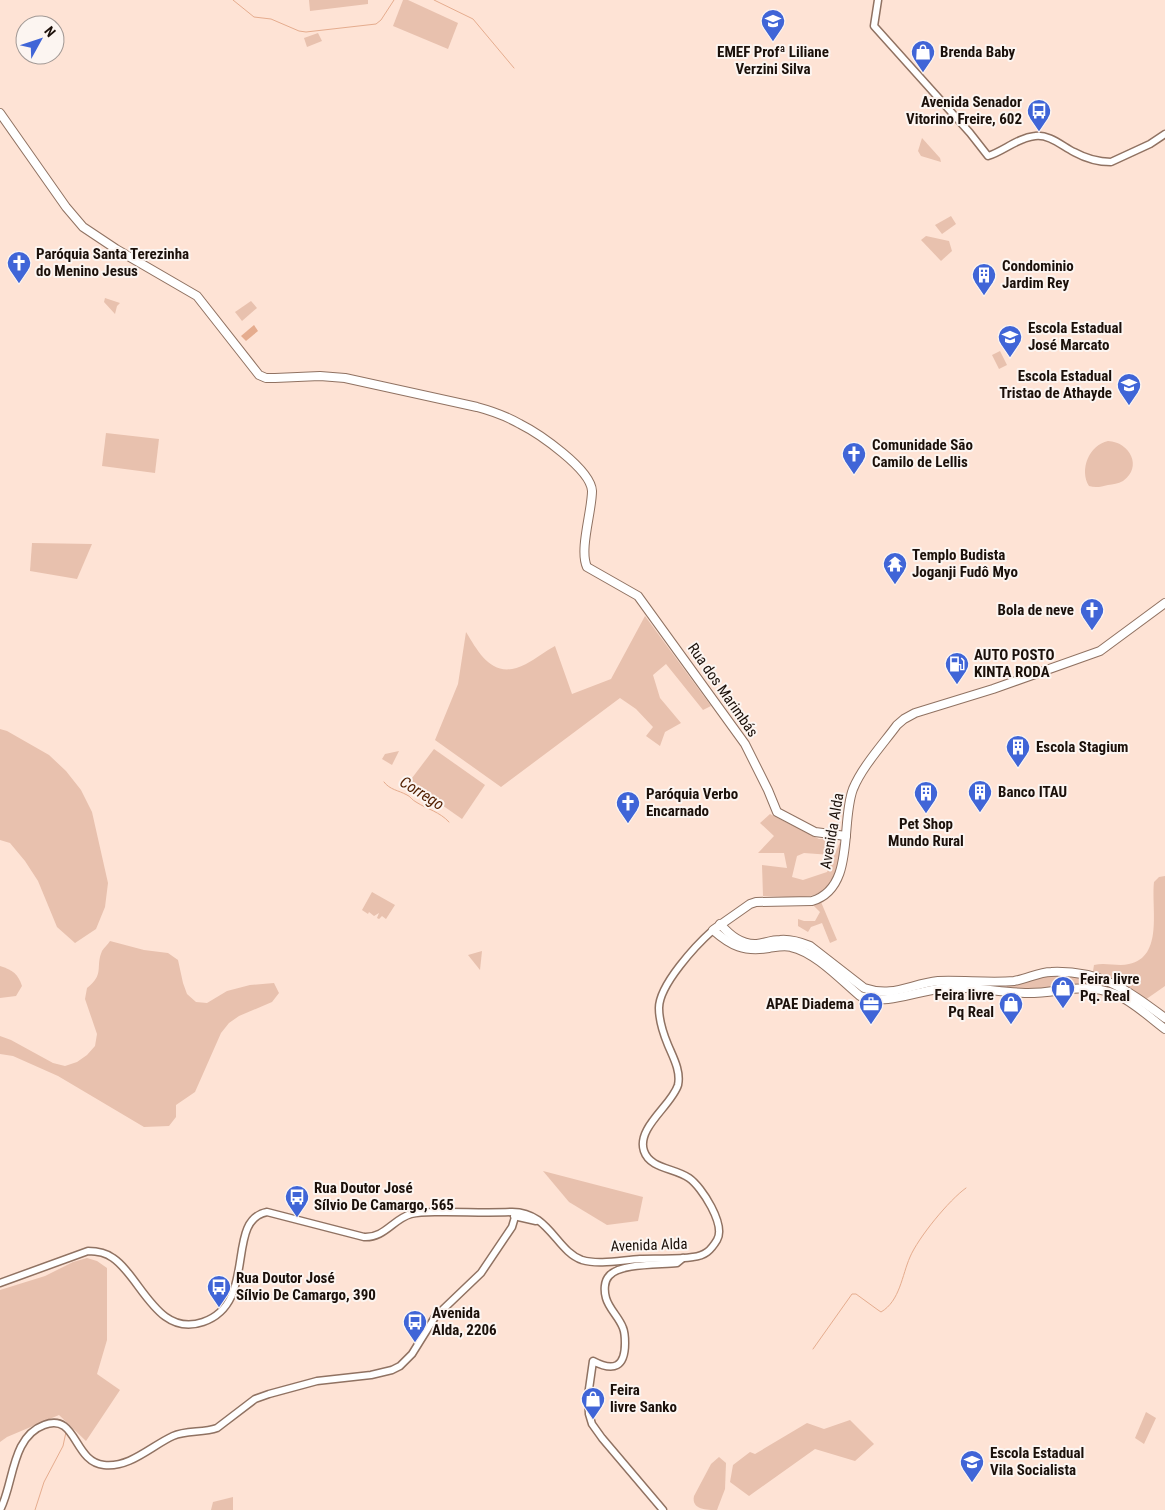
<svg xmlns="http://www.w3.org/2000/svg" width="1165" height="1510" font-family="'Roboto Condensed',sans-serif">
<rect width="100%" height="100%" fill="#fee3d5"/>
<g fill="#e8c1ae">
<polygon points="309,0 368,0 368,4 310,11"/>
<polygon points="403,0 408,0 458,23 448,49 393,26"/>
<polygon points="318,33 322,41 307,47 304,38"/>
<polygon points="922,138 940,158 941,162 921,156 918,151"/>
<polygon points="951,216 956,224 942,234 935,225"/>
<polygon points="926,236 949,241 952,251 941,261 921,240"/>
<polygon points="105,298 120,303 117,306 115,314 104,302"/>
<polygon points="251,301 257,308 242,321 235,312"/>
<polygon points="1000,351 1007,365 999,369 992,355"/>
<polygon points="106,433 159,439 155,473 102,466"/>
<path d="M1108 441C1130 442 1143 467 1123 481 1118 484 1113 484 1108 485 1101 487 1095 488 1089 486 1079 470 1089 445 1108 441Z"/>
<polygon points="32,543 92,544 77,579 30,571"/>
<path d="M645 616 711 706 703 710 666 664 653 675 660 698 681 723 665 732 660 746 646 736 653 727 636 709 620 698 501 787 435 740 458 684 466 632C480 655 494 681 526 664 536 659 545 651 555 646L572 694 611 679Z"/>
<polygon points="0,729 7,731 49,755 66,771 81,790 92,812 108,883 105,907 96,929 75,943 57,927 38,881 25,861 10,843 0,840"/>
<polygon points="434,749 485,785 462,819 409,782"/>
<polygon points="399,751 392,765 382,759 385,754"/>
<path d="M770 814 819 839 837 838 831 855 804 853 797 856 792 877 803 880 827 872 840 842 842 844C831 904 817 898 763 896L762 865 787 868 784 853H758L774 836 760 823Z"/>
<path d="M1165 876V986L1145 1000 1125 985 1093 971 1094 965C1106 962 1118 967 1129 964 1164 957 1151 908 1154 882L1159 877Z"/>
<polygon points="372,892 395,905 386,919 382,916 379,919 377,918 379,913 374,916 369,912 368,914 362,910"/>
<polygon points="821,902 837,940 830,943 822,923 811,927 808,932 798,926 798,919 804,921 815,921 820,912 813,905"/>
<path d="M110 941 144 950 168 953 178 960 183 983 187 994 196 1002 207 1003 227 991 250 985 274 983 279 993 272 1002 239 1016 229 1023 221 1033 195 1092 176 1105V1117L169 1126 144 1127 58 1076 13 1056 0 1054V1036L11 1040 53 1063 65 1066 77 1062 87 1055 95 1046 97 1034 85 999 87 988C105 974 95 967 102 951 104 948 108 944 110 941Z"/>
<polygon points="482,951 480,970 468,955"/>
<path d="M0 966C13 970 18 974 22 986L16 996 0 998Z"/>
<polygon points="1048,974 1083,977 1101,981 1100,987 1082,983 1027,991 1007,987 1007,984"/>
<polygon points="543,1171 643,1197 638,1221 607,1225 569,1202"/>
<polygon points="87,1258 97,1261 107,1268 107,1340 97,1374 120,1390 86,1441 59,1415 7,1437 0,1442 0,1290 45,1276 73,1262"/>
<polygon points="1146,1412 1156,1418 1144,1444 1135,1438"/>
<polygon points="850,1420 874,1444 855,1461 815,1449 749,1496 730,1482 733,1465 750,1452 755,1454 807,1423 824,1429"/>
<path d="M719 1457 726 1463 725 1489 717 1510C707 1510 691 1510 694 1496L711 1464Z"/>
<polygon points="233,1497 233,1510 211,1510 213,1502"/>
</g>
<polygon fill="#e5ac8e" points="254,325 258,331 246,341 241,336"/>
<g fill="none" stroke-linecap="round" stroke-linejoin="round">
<g stroke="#e5ac8e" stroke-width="1">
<polyline points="233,0 254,17 271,19 299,31 306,32 376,24 381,20 394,0"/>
<polyline points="434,0 473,19 514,68"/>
<path d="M384 782C390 790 398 790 407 795 410 796 412 800 416 802 427 809 440 812 449 822"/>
<path d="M813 1349 852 1294H856L878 1310 881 1312C900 1301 902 1275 910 1257 918 1238 949 1200 966 1188"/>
<polyline points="35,1510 44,1482 63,1446 66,1432"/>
</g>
<g stroke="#907262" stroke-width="9">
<g id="minor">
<path d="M878 0 874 26 970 133 988 156C1004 151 1017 138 1035 136 1049 134 1062 146 1074 152 1085 158 1098 162 1111 162L1150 144 1165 134"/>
<polyline points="514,1216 536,1221"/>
<path d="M0 1283 88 1251C97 1251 105 1252 113 1258 141 1277 157 1338 203 1322 259 1303 224 1220 267 1212L364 1237C385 1238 393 1219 411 1214 422 1211 435 1212 446 1212 467 1212 490 1213 511 1212 549 1211 556 1251 582 1260 599 1265 622 1260 640 1259 657 1258 676 1260 693 1257 705 1256 711 1250 717 1240 726 1225 702 1187 689 1178 675 1168 650 1169 644 1151 636 1128 672 1105 678 1085 681 1071 673 1057 668 1045 663 1033 659 1021 659 1008 659 985 696 945 713 930"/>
<path d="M0 1510C14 1484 11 1437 44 1425 77 1412 73 1462 104 1465 130 1468 151 1446 173 1436 186 1430 203 1433 217 1428L255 1399 269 1394 317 1381 371 1375 392 1370 400 1366 412 1354 435 1317 481 1273 512 1227 515 1217 521 1214"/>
<path d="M663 1510 602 1438 592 1424 589 1414 588 1396 593 1361C614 1372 625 1367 625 1343 625 1338 625 1333 623 1328 619 1317 609 1309 606 1298 604 1291 604 1281 609 1276 619 1263 661 1265 677 1263L683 1258"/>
</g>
</g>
<g stroke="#907262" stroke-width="10">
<g id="major">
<path d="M0 113 66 207 83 227 116 249 197 296 259 375 266 378H275L320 376 345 378 477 407C492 411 506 416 520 424 538 433 591 469 592 491 592 511 579 550 587 567L638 596 745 744 768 790 777 812 815 832 846 836"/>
<path d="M1165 603 1100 651 993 689 915 713 904 719 897 725C883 744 862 767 853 789 840 823 856 888 812 901L756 902 750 904 713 930C731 946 744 952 769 948 776 947 784 945 791 947 815 952 841 980 860 996 887 1005 911 993 938 989 967 985 996 992 1025 993 1059 994 1081 981 1115 994 1133 1001 1150 1018 1165 1029"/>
<path d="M720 924C730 935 741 945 757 944 764 943 772 940 780 940 790 939 800 942 810 946L864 988C893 998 910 984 938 981 962 980 991 983 1014 981 1027 979 1039 972 1051 972 1101 970 1127 990 1165 1018"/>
</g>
</g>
<use href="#minor" stroke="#fff" stroke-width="6"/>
<use href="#major" stroke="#fff" stroke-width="8"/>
</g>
<defs>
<g id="school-pin" transform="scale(1.25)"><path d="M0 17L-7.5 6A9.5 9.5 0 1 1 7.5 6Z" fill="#4065d7" stroke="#fcf5f1"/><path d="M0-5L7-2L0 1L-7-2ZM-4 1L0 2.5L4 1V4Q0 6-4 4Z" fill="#fff"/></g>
<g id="shop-pin" transform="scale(1.25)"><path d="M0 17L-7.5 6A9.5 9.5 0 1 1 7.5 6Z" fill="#4065d7" stroke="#fcf5f1"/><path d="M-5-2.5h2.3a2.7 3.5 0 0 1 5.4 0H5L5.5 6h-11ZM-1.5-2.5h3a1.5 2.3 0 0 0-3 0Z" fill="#fff"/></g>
<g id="bus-pin" transform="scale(1.25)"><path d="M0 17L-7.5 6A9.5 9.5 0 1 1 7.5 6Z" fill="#4065d7" stroke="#fcf5f1"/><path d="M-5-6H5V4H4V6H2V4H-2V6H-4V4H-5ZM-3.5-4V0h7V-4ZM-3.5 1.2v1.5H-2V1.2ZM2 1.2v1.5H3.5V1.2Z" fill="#fff"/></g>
<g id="church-pin" transform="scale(1.25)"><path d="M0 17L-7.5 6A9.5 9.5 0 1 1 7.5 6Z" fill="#4065d7" stroke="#fcf5f1"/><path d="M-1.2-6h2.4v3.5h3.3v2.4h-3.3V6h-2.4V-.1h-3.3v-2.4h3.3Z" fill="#fff"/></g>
<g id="building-pin" transform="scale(1.25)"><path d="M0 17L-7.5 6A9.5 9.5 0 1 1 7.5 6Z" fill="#4065d7" stroke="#fcf5f1"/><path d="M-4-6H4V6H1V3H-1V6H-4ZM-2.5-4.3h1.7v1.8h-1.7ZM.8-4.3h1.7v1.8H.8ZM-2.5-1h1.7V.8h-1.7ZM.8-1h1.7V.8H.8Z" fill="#fff"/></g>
<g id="temple-pin" transform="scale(1.25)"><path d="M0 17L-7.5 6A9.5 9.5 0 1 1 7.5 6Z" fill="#4065d7" stroke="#fcf5f1"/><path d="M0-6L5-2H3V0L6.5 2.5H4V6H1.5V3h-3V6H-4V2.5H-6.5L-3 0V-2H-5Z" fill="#fff"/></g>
<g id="fuel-pin" transform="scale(1.25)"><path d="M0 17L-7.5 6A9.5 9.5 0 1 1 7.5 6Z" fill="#4065d7" stroke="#fcf5f1"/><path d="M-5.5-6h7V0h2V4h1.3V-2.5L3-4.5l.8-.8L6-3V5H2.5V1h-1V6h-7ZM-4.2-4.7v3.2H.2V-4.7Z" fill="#fff"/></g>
<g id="office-pin" transform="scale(1.25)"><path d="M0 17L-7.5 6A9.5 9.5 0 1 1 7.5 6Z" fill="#4065d7" stroke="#fcf5f1"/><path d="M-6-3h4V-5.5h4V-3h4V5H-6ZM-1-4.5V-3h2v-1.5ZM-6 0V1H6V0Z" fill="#fff"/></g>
</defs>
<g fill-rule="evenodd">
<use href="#school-pin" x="773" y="21"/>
<use href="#shop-pin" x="923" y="52"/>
<use href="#bus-pin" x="1039" y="111"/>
<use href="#church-pin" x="19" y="263"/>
<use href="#building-pin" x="984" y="275"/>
<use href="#school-pin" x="1010" y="337"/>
<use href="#school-pin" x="1129" y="385"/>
<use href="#church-pin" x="854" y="454"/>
<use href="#temple-pin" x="895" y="564"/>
<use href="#church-pin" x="1092" y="610"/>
<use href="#fuel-pin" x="957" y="664"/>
<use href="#building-pin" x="1018" y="747"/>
<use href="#building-pin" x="980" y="792"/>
<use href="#building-pin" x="926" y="793"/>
<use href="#church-pin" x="628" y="803"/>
<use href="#shop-pin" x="1063" y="988"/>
<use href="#office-pin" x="871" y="1004"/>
<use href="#shop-pin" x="1011" y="1004"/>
<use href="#bus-pin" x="297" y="1197"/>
<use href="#bus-pin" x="219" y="1287"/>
<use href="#bus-pin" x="415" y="1322"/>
<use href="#shop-pin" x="593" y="1399"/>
<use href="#school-pin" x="972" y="1462"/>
</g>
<g text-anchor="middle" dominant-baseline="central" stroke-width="4" stroke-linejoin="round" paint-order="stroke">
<g font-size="15" font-weight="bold" fill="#1b100a" stroke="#fcf5f1" text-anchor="start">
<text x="773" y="52" text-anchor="middle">EMEF Profª Liliane<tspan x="773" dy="17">Verzini Silva</tspan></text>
<text x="940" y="52">Brenda Baby</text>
<text x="1022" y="102" text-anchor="end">Avenida Senador<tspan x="1022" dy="17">Vitorino Freire, 602</tspan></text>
<text x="36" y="254">Paróquia Santa Terezinha<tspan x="36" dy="17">do Menino Jesus</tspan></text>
<text x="1002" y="266">Condominio<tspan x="1002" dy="17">Jardim Rey</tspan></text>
<text x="1028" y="328">Escola Estadual<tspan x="1028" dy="17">José Marcato</tspan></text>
<text x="1112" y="376" text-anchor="end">Escola Estadual<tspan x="1112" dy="17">Tristao de Athayde</tspan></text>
<text x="872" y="445">Comunidade São<tspan x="872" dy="17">Camilo de Lellis</tspan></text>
<text x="912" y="555">Templo Budista<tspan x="912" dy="17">Joganji Fudô Myo</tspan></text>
<text x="1074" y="610" text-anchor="end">Bola de neve</text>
<text x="974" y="655">AUTO POSTO<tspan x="974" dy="17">KINTA RODA</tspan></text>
<text x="1036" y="747">Escola Stagium</text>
<text x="998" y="792">Banco ITAU</text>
<text x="646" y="794">Paróquia Verbo<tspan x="646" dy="17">Encarnado</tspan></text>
<text x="926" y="824" text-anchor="middle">Pet Shop<tspan x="926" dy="17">Mundo Rural</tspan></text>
<text x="1080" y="979">Feira livre<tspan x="1080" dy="17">Pq. Real</tspan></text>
<text x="994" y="995" text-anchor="end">Feira livre<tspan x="994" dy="17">Pq Real</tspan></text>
<text x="854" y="1004" text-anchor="end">APAE Diadema</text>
<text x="314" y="1188">Rua Doutor José<tspan x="314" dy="17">Sílvio De Camargo, 565</tspan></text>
<text x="236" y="1278">Rua Doutor José<tspan x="236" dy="17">Sílvio De Camargo, 390</tspan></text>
<text x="432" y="1313">Avenida<tspan x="432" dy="17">Alda, 2206</tspan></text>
<text x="610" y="1390">Feira<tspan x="610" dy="17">livre Sanko</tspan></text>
<text x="990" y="1453">Escola Estadual<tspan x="990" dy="17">Vila Socialista</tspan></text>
</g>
<g font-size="15" fill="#1b100a" stroke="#fcf5f1">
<text transform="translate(723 690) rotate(55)">Rua dos Marimbás</text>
<text transform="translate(832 831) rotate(-80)">Avenida Alda</text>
<text transform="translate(649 1245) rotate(-2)">Avenida Alda</text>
</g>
<g font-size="16" font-style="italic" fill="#521f00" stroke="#fcf5f1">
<text transform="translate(422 793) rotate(32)">Corrego</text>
</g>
</g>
<g transform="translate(40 40) rotate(50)"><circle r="24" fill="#fcf5f1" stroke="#a29995"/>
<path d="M0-4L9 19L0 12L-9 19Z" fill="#4065d7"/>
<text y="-8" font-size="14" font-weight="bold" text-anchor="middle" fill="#1b100a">N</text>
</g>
</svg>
